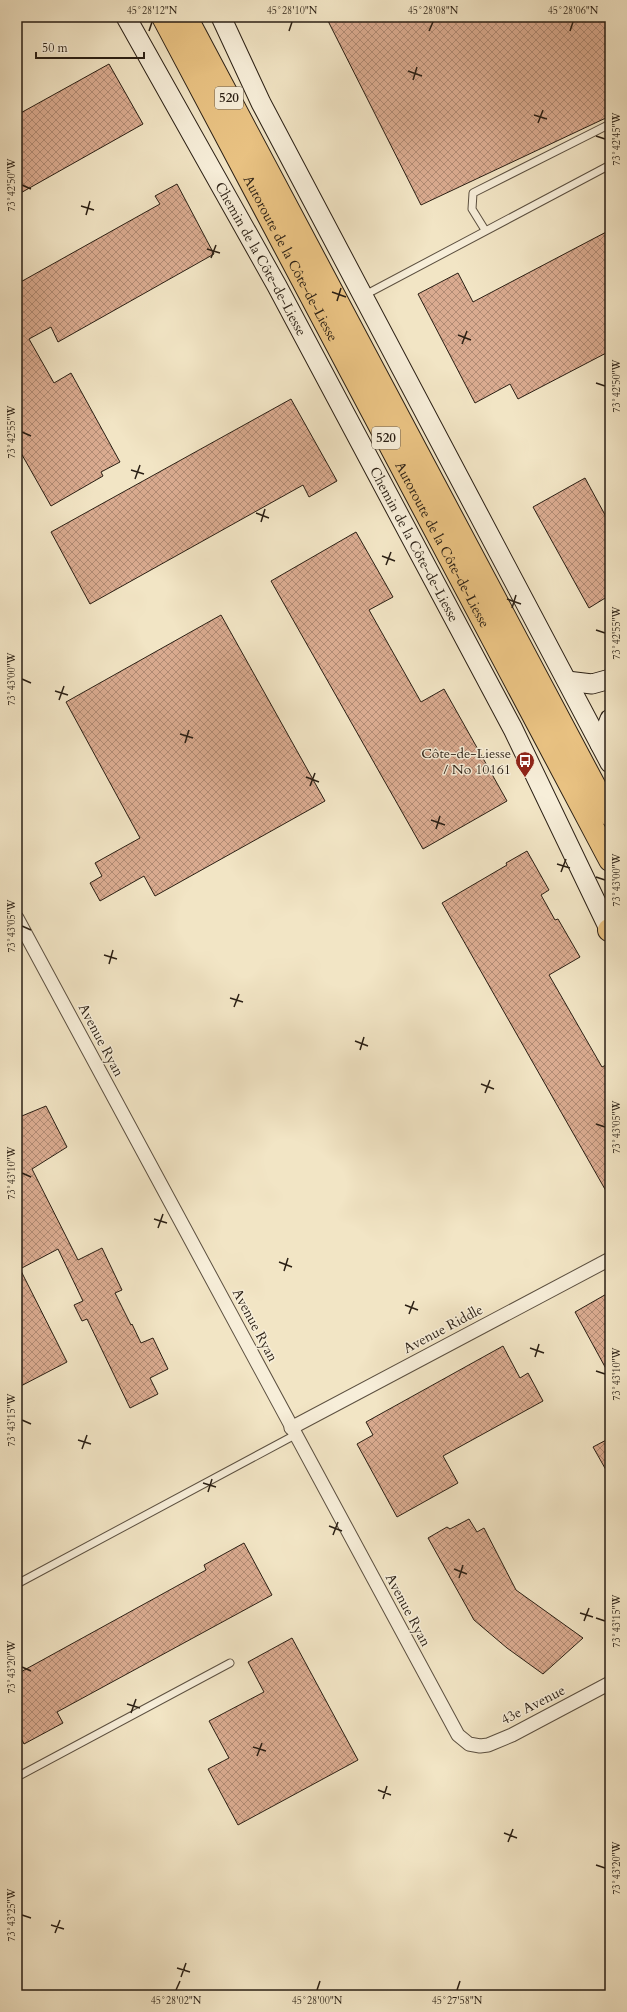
<svg xmlns="http://www.w3.org/2000/svg" width="627" height="2012" font-family="Cardo,serif">
<defs>
<pattern id="building-cross-hatch" width="8" height="8" patternUnits="userSpaceOnUse"><rect width="8" height="8" fill="#daab90"/><path d="M0 0l8 8M0 8l8-8" fill="none" stroke="#b18b74"/></pattern>
</defs>
<rect width="100%" height="100%" fill="#f2e5c5"/>
<filter id="stains"><feTurbulence type="fractalNoise" baseFrequency=".005" numOctaves="4"/><feColorMatrix values="0 0 0 0 .2 0 0 0 0 .09 0 0 0 0 .02 0 0 0 .5 -.17"/></filter>
<radialGradient id="worn" r=".72"><stop offset=".6" stop-color="#630" stop-opacity="0"/><stop offset="1" stop-color="#630" stop-opacity=".3"/></radialGradient>
<g fill="url(#building-cross-hatch)" stroke="#2a1f14">
<polygon points="326,17 610,17 610,116 421,205"/>
<polygon points="109,64 143,124 17,195 17,115"/>
<polygon points="177,184 214,254 58,342 51,327 29,339 54,383 71,373 120,462 101,472 103,476 51,506 17,446 17,284 160,204 155,196"/>
<polygon points="610,230 610,351 518,399 510,384 475,403 418,294 458,273 473,302"/>
<polygon points="291,399 337,481 309,497 303,485 90,604 51,532"/>
<polygon points="585,478 610,524 610,595 589,608 533,507"/>
<polygon points="356,532 393,597 369,610 421,702 444,689 507,801 423,849 271,581"/>
<polygon points="221,615 325,801 155,896 144,876 100,901 90,883 102,876 95,863 140,838 66,702"/>
<polygon points="527,851 549,890 541,895 555,920 558,919 580,957 549,975 602,1067 610,1063 610,1198 442,903 507,865 506,863"/>
<polygon points="46,1106 67,1147 32,1169 78,1260 102,1248 122,1290 115,1293 131,1325 132,1324 141,1343 153,1338 168,1369 150,1378 158,1394 130,1408 87,1319 82,1321 74,1305 83,1301 58,1249 20,1269 67,1362 17,1388 17,1118"/>
<polygon points="610,1292 610,1376 575,1312"/>
<polygon points="503,1346 520,1378 528,1373 543,1401 443,1456 458,1483 397,1517 357,1444 373,1435 366,1422"/>
<polygon points="610,1438 610,1477 593,1447"/>
<polygon points="469,1519 477,1532 484,1528 516,1590 583,1638 543,1674 507,1648 474,1620 428,1538 447,1527 450,1529"/>
<polygon points="244,1543 272,1595 57,1712 63,1723 24,1744 17,1730 17,1674 206,1570 204,1565"/>
<polygon points="292,1638 358,1760 238,1825 208,1769 229,1758 209,1721 264,1692 248,1662"/>
</g>
<g fill="none" stroke-linecap="round" stroke-linejoin="round">
<g stroke="#5c5040" stroke-width="9">
<g id="lane">
<polyline points="485,230 472,209 473,193 610,124"/>
<polyline points="363,296 610,165"/>
<polyline points="17,1584 295,1435"/>
<polyline points="17,1777 230,1663"/>
</g>
</g>
<g stroke="#5c5040" stroke-width="15">
<g id="street">
<polyline points="17,918 458,1735 469,1744 480,1746 488,1745 512,1735 610,1683"/>
<polyline points="291,1428 610,1259"/>
</g>
</g>
<g stroke="#2a1f14" stroke-width="21">
<g id="secondary">
<path id="s1" d="M126 17 277 286 513 729 610 931"/>
<polyline points="221,17 261,103 610,763"/>
<polyline points="567,681 592,684 610,679"/>
<polyline points="600,744 610,719"/>
</g>
</g>
<g stroke="#2a1f14" stroke-width="24">
<g id="highway">
<path id="s2" d="M163 17 610 860"/>
<polyline points="186,17 610,815"/>
<polyline points="609,930 610,930"/>
</g>
</g>
<use href="#lane" stroke="#f7eed9" stroke-width="7"/>
<use href="#street" stroke="#f7eed9" stroke-width="13"/>
<use href="#secondary" stroke="#f7eed9" stroke-width="19"/>
<use href="#highway" stroke="#e9c282" stroke-width="22"/>
</g>
<path fill="none" stroke="#2a1f14" stroke-width="1.5" d="M149 31 152 22M289 31 292 22M429 31 433 22M570 31 573 22M408 71 422 76M413 80 417 67M534 115 547 119M538 123 543 110M596 136 605 139M22 185 31 189M81 206 94 210M86 215 90 201M207 249 220 253M211 258 216 245M332 292 346 297M337 301 341 288M458 335 471 340M462 344 467 331M596 383 605 386M22 432 31 436M131 470 144 474M135 479 140 465M256 513 269 518M261 522 265 509M382 556 395 561M386 565 391 552M507 599 521 604M512 608 516 595M596 630 605 633M22 679 31 683M55 691 68 695M59 700 64 686M180 734 193 738M185 743 189 730M306 777 319 782M310 786 315 773M431 820 445 825M436 829 440 816M557 864 570 868M561 872 566 859M596 877 605 880M22 926 31 930M104 955 117 959M109 964 113 950M230 998 243 1002M234 1007 239 994M355 1041 368 1046M360 1050 364 1037M481 1084 494 1089M485 1093 490 1080M596 1124 605 1127M22 1173 31 1177M154 1219 167 1223M158 1228 163 1214M279 1262 292 1267M284 1271 288 1258M405 1305 418 1310M409 1314 414 1301M530 1348 544 1353M535 1357 539 1344M596 1371 605 1374M22 1420 31 1424M78 1440 91 1444M82 1449 87 1435M203 1483 216 1487M208 1492 212 1479M329 1526 342 1531M333 1535 338 1522M454 1569 467 1574M459 1578 463 1565M580 1613 593 1617M596 1618 605 1621M584 1621 589 1608M22 1667 31 1671M127 1704 140 1708M131 1713 136 1699M253 1747 266 1751M257 1756 262 1743M378 1790 391 1795M383 1799 387 1786M504 1833 517 1838M508 1842 513 1829M596 1865 605 1868M22 1915 31 1918M51 1925 64 1929M55 1933 60 1920M177 1968 190 1972M181 1977 186 1963M176 1990 180 1981M317 1990 320 1981M457 1990 460 1981"/>
<defs>
<g id="bus-pin" transform="scale(1)"><path d="M0 17L-7.5 6A9.5 9.5 0 1 1 7.5 6Z" fill="#8f2418" stroke="#f7eed9"/><path d="M-5-6H5V4H4V6H2V4H-2V6H-4V4H-5ZM-3.5-4V0h7V-4ZM-3.5 1.2v1.5H-2V1.2ZM2 1.2v1.5H3.5V1.2Z" fill="#fff"/></g>
</defs>
<g fill-rule="evenodd">
<use href="#bus-pin" x="525" y="761"/>
</g>
<g text-anchor="middle" dominant-baseline="central" stroke-width="3" stroke-linejoin="round" paint-order="stroke">
<g fill="#f7eed9" stroke="#685d4f" stroke-width="1">
<rect x="215" y="87" width="28" height="22" rx="3"/>
<rect x="372" y="427" width="28" height="22" rx="3"/>
</g>
<g font-size="13" font-weight="bold" fill="#2a1f14">
<text x="229" y="98">520</text>
<text x="386" y="438">520</text>
</g>
<g font-size="14" fill="#2a1f14" stroke="#f7eed9">
<text stroke="none"><textPath href="#s2" startOffset="273">Autoroute de la Côte-de-Liesse</textPath></text>
<text stroke="none"><textPath href="#s1" startOffset="277">Chemin de la Côte-de-Liesse</textPath></text>
<text stroke="none"><textPath href="#s2" startOffset="597">Autoroute de la Côte-de-Liesse</textPath></text>
<text stroke="none"><textPath href="#s1" startOffset="601">Chemin de la Côte-de-Liesse</textPath></text>
<text transform="translate(101 1040) rotate(62)">Avenue Ryan</text>
<text transform="translate(255 1325) rotate(62)">Avenue Ryan</text>
<text transform="translate(443 1329) rotate(-28)">Avenue Riddle</text>
<text transform="translate(408 1610) rotate(62)">Avenue Ryan</text>
<text transform="translate(533 1705) rotate(-27)">43e Avenue</text>
</g>
<g font-size="14" fill="#2a1f14" stroke="#f7eed9" text-anchor="end">
<text x="511" y="753">Côte-de-Liesse<tspan x="511" dy="16">/ No 10161</tspan></text>
</g>
</g>
<rect width="627" height="2012" fill="none" stroke="#f2e5c5" stroke-width="44"/>
<path d="M36 52v6h108v-6" fill="none" stroke="#2a1f14" stroke-width="2"/>
<text x="42" y="52" font-size="12" fill="#2a1f14" stroke="#f7eed9" stroke-width="3" paint-order="stroke">50 m</text>
<rect x="22" y="22" width="583" height="1968" fill="none" stroke="#2a1f14" stroke-width="1.5"/>
<g font-size="10" text-anchor="middle" fill="#2a1f14">
<text x="152" y="14">45°28'12"N</text>
<text x="292" y="14">45°28'10"N</text>
<text x="433" y="14">45°28'08"N</text>
<text x="573" y="14">45°28'06"N</text>
<text transform="translate(616 139) rotate(-90)" y="4">73°42'45"W</text>
<text transform="translate(11 185) rotate(-90)" y="4">73°42'50"W</text>
<text transform="translate(616 386) rotate(-90)" y="4">73°42'50"W</text>
<text transform="translate(11 432) rotate(-90)" y="4">73°42'55"W</text>
<text transform="translate(616 633) rotate(-90)" y="4">73°42'55"W</text>
<text transform="translate(11 679) rotate(-90)" y="4">73°43'00"W</text>
<text transform="translate(616 880) rotate(-90)" y="4">73°43'00"W</text>
<text transform="translate(11 926) rotate(-90)" y="4">73°43'05"W</text>
<text transform="translate(616 1127) rotate(-90)" y="4">73°43'05"W</text>
<text transform="translate(11 1173) rotate(-90)" y="4">73°43'10"W</text>
<text transform="translate(616 1374) rotate(-90)" y="4">73°43'10"W</text>
<text transform="translate(11 1420) rotate(-90)" y="4">73°43'15"W</text>
<text transform="translate(616 1621) rotate(-90)" y="4">73°43'15"W</text>
<text transform="translate(11 1667) rotate(-90)" y="4">73°43'20"W</text>
<text transform="translate(616 1868) rotate(-90)" y="4">73°43'20"W</text>
<text transform="translate(11 1915) rotate(-90)" y="4">73°43'25"W</text>
<text x="176" y="2004">45°28'02"N</text>
<text x="317" y="2004">45°28'00"N</text>
<text x="457" y="2004">45°27'58"N</text>
</g>
<rect width="100%" height="100%" filter="url(#stains)"/>
<rect width="100%" height="100%" fill="url(#worn)"/>
</svg>
